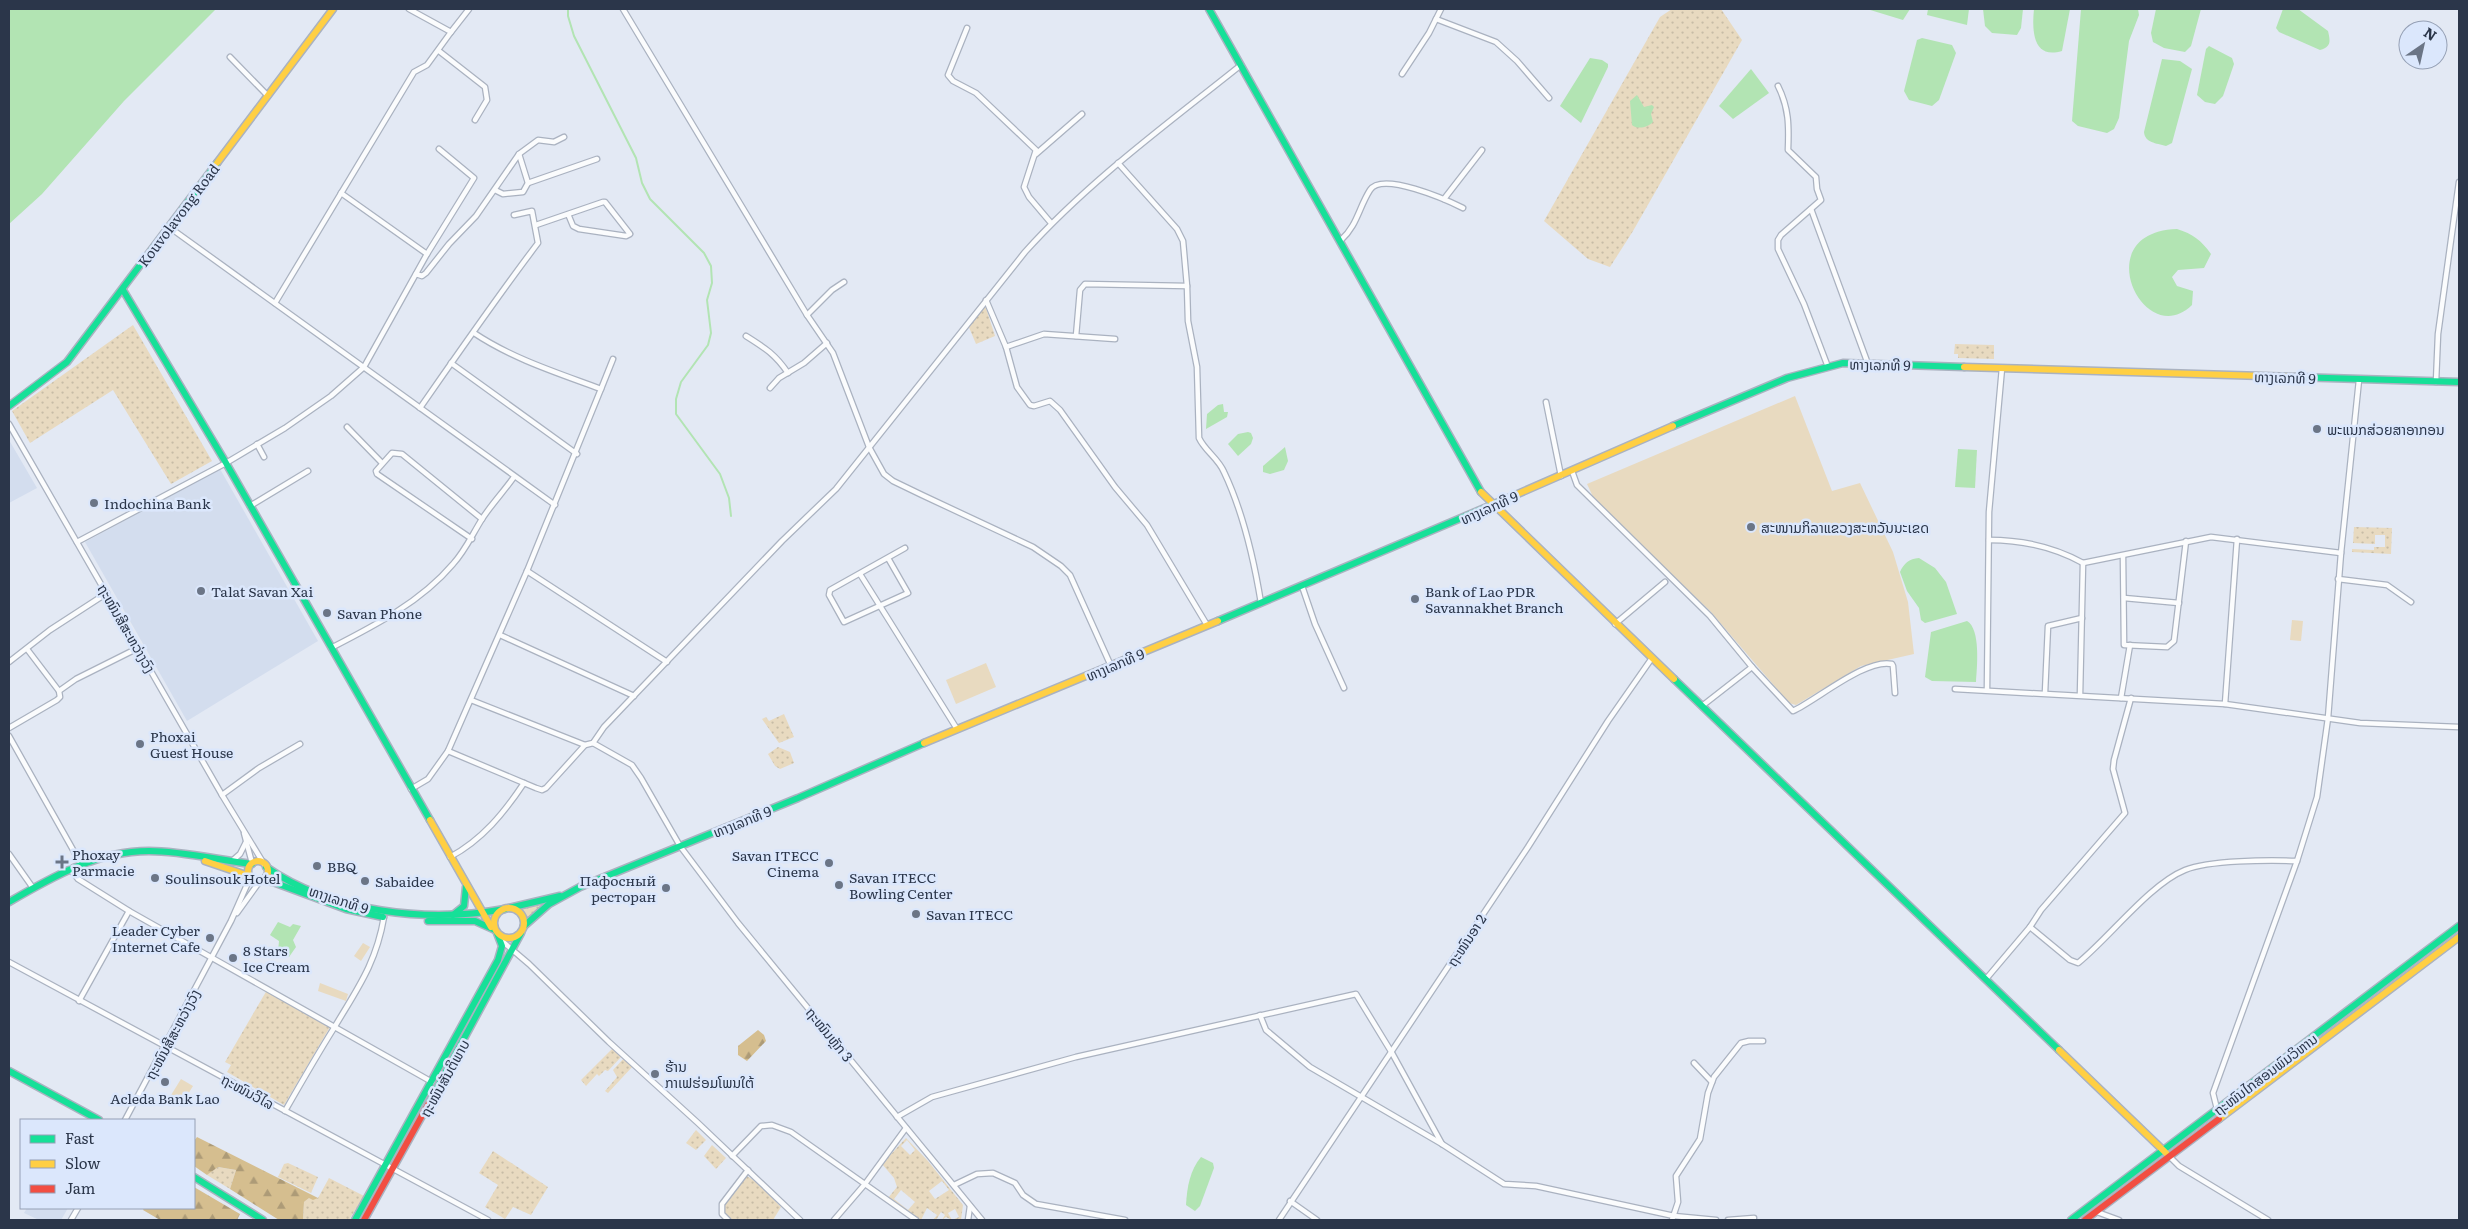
<svg xmlns="http://www.w3.org/2000/svg" width="2468" height="1229" font-family="Literata,'Noto Sans Lao',serif">
<defs>
<pattern id="grass-dots" width="8" height="8" patternUnits="userSpaceOnUse" patternTransform="scale(1.25)"><rect width="8" height="8" fill="#e8dac0"/><path d="M2 2h.1M6 6h.1" fill="none" stroke="#c7bca6" stroke-width="1.8" stroke-linecap="round"/></pattern>
<pattern id="forest-firs" width="22" height="20" patternUnits="userSpaceOnUse" patternTransform="scale(1.25)"><rect width="22" height="20" fill="#d5be8f"/><path d="M5 1l3.5 6h-7zM16 11l3.5 6h-7z" fill="#ad9b77"/></pattern>
</defs>
<rect width="100%" height="100%" fill="#e3e9f4"/>
<g fill="#d3ddee">
<polygon points="9,440 37,488 9,503"/>
<polygon points="220,469 318,641 187,721 85,542"/>
<polygon points="27,1208 68,1208 61,1220 39,1220 24,1213"/>
</g>
<g fill="url(#grass-dots)" fill-rule="evenodd">
<polygon points="1672,9 1721,9 1742,40 1633,231 1610,267 1588,259 1544,221 1660,17"/>
<polygon points="983,306 986,308 995,336 976,344 968,325"/>
<polygon points="133,325 212,461 171,484 113,390 30,443 12,411"/>
<polygon points="1955,344 1994,345 1994,359 1958,358 1958,354 1954,354"/>
<polygon points="2354,527 2392,528 2391,554 2352,552 2352,549 2374,550 2374,547 2385,547 2385,535 2375,535 2375,544 2353,543"/>
<polygon points="784,714 794,737 779,743 762,719 766,717 769,721"/>
<polygon points="778,747 790,752 794,763 780,769 775,766 768,754"/>
<polygon points="546,902 526,919 519,909"/>
<polygon points="267,990 330,1027 284,1105 227,1072 231,1065 225,1062"/>
<polygon points="613,1048 622,1056 608,1071 605,1070 599,1076 597,1074 586,1086 581,1080"/>
<polygon points="624,1058 633,1066 608,1093 605,1091 617,1077 613,1070"/>
<polygon points="696,1130 706,1140 696,1150 686,1143"/>
<path d="M906 1138 928 1161 963 1205 961 1220H952L959 1217 955 1209 948 1213 952 1220 946 1217 942 1220 945 1215 941 1212 936 1220H933L937 1215 927 1208 921 1220 888 1198 897 1187 894 1178 882 1164ZM907 1140 915 1150 910 1155 901 1146ZM942 1181 949 1190 935 1199 929 1191ZM901 1190 915 1202 908 1210 894 1199Z"/>
<polygon points="712,1145 726,1158 716,1169 704,1156"/>
<polygon points="493,1151 548,1187 531,1215 513,1207 505,1219 485,1207 498,1185 479,1173"/>
<polygon points="288,1163 318,1177 311,1193 278,1177 284,1164"/>
<polygon points="217,1167 236,1170 230,1189 207,1175"/>
<polygon points="747,1176 759,1184 781,1207 773,1220 731,1220 725,1214 723,1205"/>
<polygon points="329,1178 364,1196 349,1220 303,1220 304,1202 309,1198 318,1198"/>
</g>
<g fill="url(#forest-firs)">
<polygon points="758,1030 764,1035 766,1041 747,1061 738,1055 738,1046"/>
<polygon points="197,1137 318,1198 313,1200 309,1198 304,1202 303,1220 279,1220 230,1189 236,1170 218,1167 207,1175 194,1166 194,1141"/>
<polygon points="194,1187 240,1214 237,1220 160,1220 143,1210 144,1208 194,1208"/>
</g>
<g fill="#e8dac0">
<polygon points="1795,396 1832,491 1860,483 1893,552 1908,602 1914,654 1861,666 1796,705 1789,703 1710,611 1595,501 1587,484"/>
<polygon points="2292,620 2303,621 2301,641 2290,640"/>
<polygon points="986,663 996,687 956,704 946,680"/>
<polygon points="363,943 370,947 361,961 354,956"/>
<polygon points="320,983 348,994 346,1001 318,991"/>
<polygon points="181,1079 193,1086 180,1107 168,1100"/>
</g>
<g fill="#b2e4b3">
<polygon points="9,9 216,9 124,101 42,194 9,224"/>
<polygon points="1867,9 1910,9 1903,20"/>
<polygon points="1928,9 1969,9 1967,25 1927,15"/>
<polygon points="1983,9 2023,9 2021,28 2017,35 1992,33 1985,26"/>
<path d="M2034 9H2070L2062 51C2032 60 2032 29 2034 9Z"/>
<polygon points="2081,9 2138,9 2139,15 2129,41 2119,118 2114,129 2107,133 2078,126 2072,121"/>
<polygon points="2156,9 2201,9 2191,46 2185,52 2164,48 2153,42 2151,33"/>
<path d="M2283 9H2298L2328 31C2330 40 2332 47 2320 50L2279 32 2276 28Z"/>
<polygon points="1922,38 1952,45 1956,53 1939,100 1932,106 1909,100 1904,91 1917,40"/>
<polygon points="2209,46 2232,58 2234,64 2223,96 2215,104 2205,102 2197,95 2206,49"/>
<polygon points="1590,58 1602,60 1608,64 1608,67 1581,123 1560,106"/>
<path d="M2162 59 2180 61 2192 69 2172 143 2166 146C2156 143 2145 143 2144 132Z"/>
<polygon points="1751,69 1769,93 1733,119 1719,106"/>
<path d="M1637 95 1644 107 1652 105 1654 107 1651 114 1653 122C1648 127 1638 130 1632 125L1630 101Z"/>
<path d="M2177 229C2193 234 2201 240 2211 254L2204 268 2178 270 2172 277 2177 286 2193 291 2192 305C2144 352 2086 232 2177 229Z"/>
<polygon points="1223,404 1224,412 1228,412 1227,417 1206,429 1207,414 1218,405"/>
<polygon points="1248,432 1251,433 1253,438 1251,444 1238,456 1228,444 1238,434"/>
<polygon points="1285,447 1288,461 1284,470 1270,474 1263,472 1263,466"/>
<polygon points="1958,449 1977,450 1975,488 1955,487"/>
<path d="M1919 558 1935 568 1946 582 1957 614 1925 623 1921 620 1919 608 1907 591 1900 572C1904 563 1909 559 1919 558Z"/>
<path d="M1967 621C1981 629 1977 668 1976 682L1932 681 1925 677 1931 632Z"/>
<polygon points="278,922 290,927 293,924 301,926 293,940 296,947 289,957 282,951 278,952 279,941 270,935"/>
<path d="M1201 1157 1213 1163 1214 1168 1200 1206 1195 1211 1186 1205C1187 1187 1190 1170 1201 1157Z"/>
</g>
<g fill="none" stroke-linecap="round" stroke-linejoin="round">
<polyline stroke="#b2e4b3" stroke-width="2" points="568,9 568,16 574,36 636,158 642,183 650,199 704,253 711,266 712,283 707,300 711,333 708,345 681,382 676,399 676,414 720,474 729,498 731,516"/>
<g stroke="#aab2c0" stroke-width="7">
<g id="street">
<polyline points="623,9 807,315"/>
<polyline points="1436,19 1496,42 1517,61 1549,98"/>
<polyline points="967,28 948,75 953,81 976,93 1036,150 1024,187 1029,197 1051,223"/>
<polyline points="451,32 469,9"/>
<polyline points="439,51 485,87 487,100 475,120"/>
<polyline points="230,57 268,96"/>
<polyline points="1402,74 1429,33 1441,9"/>
<path d="M1778 86C1789 108 1789 126 1788 150L1816 177 1817 189 1821 200 1781 235 1778 240V249L1804 304 1828 367"/>
<polyline points="1036,154 1082,114"/>
<path d="M1118 163 1177 229 1183 241 1187 286 1188 321 1197 367 1199 438C1205 451 1218 458 1224 472 1243 512 1254 560 1261 603"/>
<polyline points="528,183 597,159"/>
<polyline points="495,190 503,194 523,192 528,183 519,154"/>
<polyline points="341,193 427,254"/>
<polyline points="1444,199 1482,150"/>
<polyline points="1811,209 1868,364"/>
<polyline points="536,225 603,202 605,202 630,234 626,236 579,229 573,226 568,214"/>
<polyline points="169,227 555,505"/>
<path d="M1341 240C1357 226 1359 207 1370 190 1382 171 1447 200 1463 208"/>
<polyline points="416,274 422,276 426,273 449,244 476,216 519,154 538,140 554,142 564,137"/>
<polyline points="844,282 832,290 807,315 833,353 869,447 884,474 893,481 922,495 1033,547 1061,566 1070,575 1111,666"/>
<polyline points="986,300 1006,347 1017,387 1030,405 1034,406 1050,401 1060,410 1115,487 1147,525 1207,625"/>
<polyline points="275,303 414,72 427,65 451,32 409,9"/>
<path d="M746 336C765 348 775 354 788 373"/>
<polyline points="1076,336 1080,290 1085,284 1187,286"/>
<polyline points="1006,347 1044,334 1115,339"/>
<polyline points="451,363 577,454"/>
<polyline points="2436,382 2438,334 2459,182"/>
<polyline points="770,388 779,378 804,363 827,343"/>
<polyline points="601,389 613,359"/>
<polyline points="1546,402 1561,476"/>
<path d="M420 408C459 352 497 297 538 243L532 211 514 215"/>
<polyline points="9,424 222,795 264,864"/>
<polyline points="347,427 382,463"/>
<polyline points="257,444 264,457"/>
<polyline points="1572,471 1577,485 1710,616 1752,667 1702,706"/>
<polyline points="250,506 308,471"/>
<polyline points="472,539 377,474 376,471 392,453 402,454 482,519"/>
<path d="M1989 540C2022 540 2054 547 2083 563L2211 537 2341 553"/>
<polyline points="77,542 226,463 285,428 331,396 364,367 427,254 474,178 439,149"/>
<polyline points="2123,556 2124,645 2167,647 2174,641 2186,541"/>
<polyline points="888,558 908,593 844,622 829,595 830,590 905,548"/>
<polyline points="527,571 667,662"/>
<polyline points="860,574 957,729"/>
<polyline points="2338,579 2387,585 2411,602"/>
<polyline points="1302,586 1315,624 1344,688"/>
<polyline points="2124,598 2179,603"/>
<polyline points="1615,624 1665,582"/>
<polyline points="500,635 634,696"/>
<path d="M331 648C374 626 421 602 453 564 465 551 472 535 482 519 491 505 504 491 514 477"/>
<polyline points="27,649 59,691"/>
<polyline points="9,662 50,630 107,593"/>
<path d="M1752 667 1793 711C1817 700 1866 658 1892 664L1893 666 1895 693"/>
<polyline points="1955,689 2225,704 2360,723 2459,727"/>
<polyline points="1987,689 1989,512 2002,368"/>
<polyline points="2045,693 2048,626 2082,618"/>
<polyline points="2080,695 2083,563"/>
<polyline points="2121,698 2130,645"/>
<polyline points="471,700 585,745"/>
<polyline points="2225,704 2237,539"/>
<polyline points="9,728 57,700 60,697 59,691 76,679 138,648"/>
<polyline points="9,736 81,864"/>
<polyline points="593,743 632,765 641,778 680,846 738,923 982,1220"/>
<path d="M448 751 536 788 542 790 546 788 585 745 593 743 604 727 782 541 836 489 1025 252C1089 181 1166 125 1241 65"/>
<path d="M411 789 428 779 448 751 527 571 601 389C558 373 513 359 474 333"/>
<polyline points="222,795 259,768 300,744"/>
<polyline points="244,833 252,863"/>
<polyline points="9,854 33,888"/>
<path d="M450 857C482 840 504 813 524 783"/>
<polyline points="232,861 240,854 246,842"/>
<polyline points="70,869 78,879 129,911 432,1082"/>
<polyline points="237,913 260,881"/>
<path d="M2030 927 2070 960 2078 963C2109 938 2150 884 2185 870 2209 860 2269 860 2297 861"/>
<polyline points="502,941 529,964 609,1042 698,1123 800,1220"/>
<polyline points="9,962 488,1220"/>
<polyline points="1986,979 2030,927 2041,910 2125,813 2113,769 2114,760 2131,698"/>
<polyline points="79,1001 129,911"/>
<polyline points="1260,1015 1266,1030 1310,1067 1442,1144 1504,1184 1536,1186 1674,1216 1716,1220"/>
<polyline points="1694,1063 1712,1082"/>
<polyline points="2217,1109 2213,1093 2297,861 2317,797 2328,718 2341,553 2359,380"/>
<path d="M285 1111C301 1083 317 1055 334 1028 357 989 376 964 384 917"/>
<polyline points="897,1117 932,1097 1076,1057 1356,994 1392,1053 1442,1144"/>
<polyline points="125,1120 231,921 250,878"/>
<polyline points="732,1156 761,1126 772,1125 791,1132 916,1220"/>
<polyline points="2170,1157 2179,1166 2268,1220"/>
<polyline points="954,1185 977,1174 993,1173 1015,1183 1023,1195 1036,1204 1125,1220"/>
<polyline points="1290,1201 1317,1220"/>
<polyline points="2097,1212 2119,1220"/>
<polyline points="71,1220 78,1208"/>
<polyline points="728,1220 722,1214 722,1204 748,1170"/>
<polyline points="834,1220 865,1184 906,1128"/>
<polyline points="968,1220 970,1206"/>
<polyline points="1279,1220 1528,847 1608,721 1652,658"/>
<polyline points="1672,1220 1678,1202 1676,1176 1700,1139 1708,1093 1714,1077 1741,1043 1749,1041 1763,1041"/>
<polyline points="1728,1220 1754,1218"/>
</g>
</g>
<g stroke="#aab2c0" stroke-width="9">
<g id="fast">
<polyline points="1209,9 1481,492"/>
<polyline points="123,290 226,463 430,820"/>
<polyline points="2295,377 2459,382"/>
<polyline points="9,406 67,362 217,163"/>
<polyline points="1673,426 1787,378 1843,363 1964,367"/>
<polyline points="1218,621 1513,496"/>
<polyline points="1674,679 2059,1050"/>
<path d="M266 867C332 913 428 923 505 909"/>
<polyline points="261,880 273,882 346,909 383,917"/>
<path d="M9 902C52 877 97 851 149 851 183 851 218 860 252 864"/>
<polyline points="509,908 560,896"/>
<polyline points="453,915 464,906 466,887"/>
<polyline points="428,921 475,921 495,930"/>
<polyline points="524,926 549,904 580,887 798,798 924,743"/>
<polyline points="9,1071 99,1120"/>
<polyline points="429,1103 521,933"/>
<polyline points="194,1177 263,1220"/>
<polyline points="355,1220 498,960 502,946 497,933"/>
<polyline points="2071,1220 2459,926"/>
</g>
</g>
<g stroke="#aab2c0" stroke-width="9">
<g id="slow">
<polyline points="217,163 333,9"/>
<polyline points="1964,367 2295,377"/>
<polyline points="1481,492 1674,679"/>
<polyline points="1513,496 1673,426"/>
<polyline points="924,743 1218,621"/>
<polyline points="430,820 491,927"/>
<polyline points="205,861 249,876"/>
<circle cx="258" cy="871" r="10"/>
<circle cx="509" cy="923" r="15"/>
<polyline points="2059,1050 2166,1153"/>
<polyline points="2219,1119 2459,937"/>
</g>
</g>
<g stroke="#aab2c0" stroke-width="9">
<g id="jam">
<polyline points="364,1220 429,1103"/>
<polyline points="2085,1220 2219,1119"/>
</g>
</g>
<use href="#street" stroke="#fbfcfd" stroke-width="4.5"/>
<use href="#fast" stroke="#16e098" stroke-width="6"/>
<use href="#slow" stroke="#ffcf43" stroke-width="6"/>
<use href="#jam" stroke="#f24e42" stroke-width="6"/>
</g>
<g fill="#6b7586" stroke="#dbe7fc" stroke-width="2">
<circle cx="2317" cy="429" r="5"/>
<circle cx="94" cy="503" r="5"/>
<circle cx="1751" cy="527" r="5"/>
<circle cx="201" cy="591" r="5"/>
<circle cx="1415" cy="599" r="5"/>
<circle cx="327" cy="613" r="5"/>
<circle cx="140" cy="744" r="5"/>
<path d="M59.5 854.5h5v5h5v5h-5v5h-5v-5h-5v-5h5z"/>
<circle cx="829" cy="863" r="5"/>
<circle cx="317" cy="866" r="5"/>
<circle cx="155" cy="878" r="5"/>
<circle cx="365" cy="881" r="5"/>
<circle cx="839" cy="885" r="5"/>
<circle cx="666" cy="888" r="5"/>
<circle cx="916" cy="914" r="5"/>
<circle cx="210" cy="938" r="5"/>
<circle cx="233" cy="958" r="5"/>
<circle cx="655" cy="1074" r="5"/>
<circle cx="165" cy="1082" r="5"/>
</g>
<g text-anchor="middle" dominant-baseline="central" stroke-width="5" stroke-linejoin="round" paint-order="stroke">
<g font-size="14" fill="#2b364a" stroke="#dbe7fc">
<text transform="translate(178 215) rotate(-53)">Kouvolavong Road</text>
<text transform="translate(1880 364) rotate(1)">ທາງເລກທີ 9</text>
<text transform="translate(2285 377) rotate(2)">ທາງເລກທີ 9</text>
<text transform="translate(1489 507) rotate(-24)">ທາງເລກທີ 9</text>
<text transform="translate(127 628) rotate(60)">ຖະໜົນສີສະຫວ່າງວົງ</text>
<text transform="translate(1115 664) rotate(-23)">ທາງເລກທີ 9</text>
<text transform="translate(742 821) rotate(-22)">ທາງເລກທີ 9</text>
<text transform="translate(339 899) rotate(18)">ທາງເລກທີ 9</text>
<text transform="translate(1466 940) rotate(-57)">ຖະໜົນອາ 2</text>
<text transform="translate(172 1034) rotate(-62)">ຖະໜົນສີສະຫວ່າງວົງ</text>
<text transform="translate(830 1034) rotate(51)">ຖະໜົນຫຼັກ 3</text>
<text transform="translate(2265 1074) rotate(-37)">ຖະໜົນໄກສອນພົມວິຫານ</text>
<text transform="translate(444 1078) rotate(-61)">ຖະໜົນສັນຕິພາບ</text>
<text transform="translate(248 1091) rotate(28)">ຖະໜົນວິໄລ</text>
</g>
<g font-size="14" fill="#2b364a" stroke="#dbe7fc" text-anchor="start">
<text x="2327" y="429">ພະແນກສ່ວຍສາອາກອນ</text>
<text x="104" y="503">Indochina Bank</text>
<text x="1761" y="527">ສະໜາມກິລາແຂວງສະຫວັນນະເຂດ</text>
<text x="211" y="591">Talat Savan Xai</text>
<text x="1425" y="591">Bank of Lao PDR<tspan x="1425" dy="16">Savannakhet Branch</tspan></text>
<text x="337" y="613">Savan Phone</text>
<text x="150" y="736">Phoxai<tspan x="150" dy="16">Guest House</tspan></text>
<text x="72" y="854">Phoxay<tspan x="72" dy="16">Parmacie</tspan></text>
<text x="819" y="855" text-anchor="end">Savan ITECC<tspan x="819" dy="16">Cinema</tspan></text>
<text x="327" y="866">BBQ</text>
<text x="849" y="877">Savan ITECC<tspan x="849" dy="16">Bowling Center</tspan></text>
<text x="165" y="878">Soulinsouk Hotel</text>
<text x="656" y="880" text-anchor="end">Пафосный<tspan x="656" dy="16">ресторан</tspan></text>
<text x="375" y="881">Sabaidee</text>
<text x="926" y="914">Savan ITECC</text>
<text x="200" y="930" text-anchor="end">Leader Cyber<tspan x="200" dy="16">Internet Cafe</tspan></text>
<text x="243" y="950">8 Stars<tspan x="243" dy="16">Ice Cream</tspan></text>
<text x="665" y="1066">ຮ້ານ<tspan x="665" dy="16">ກາເຟຮ່ອມໂພນໃຕ້</tspan></text>
<text x="165" y="1098" text-anchor="middle">Acleda Bank Lao</text>
</g>
</g>
<rect width="2468" height="1229" fill="none" stroke="#2b364a" stroke-width="20"/>
<rect x="20" y="1119" width="175" height="90" fill="#dbe7fc" stroke="#95a0b5"/>
<rect x="30" y="1135" width="25" height="8" fill="#16e098" stroke="#95a0b5"/>
<text x="65" y="1144" font-size="15" fill="#2b364a">Fast</text>
<rect x="30" y="1160" width="25" height="8" fill="#ffcf43" stroke="#95a0b5"/>
<text x="65" y="1169" font-size="15" fill="#2b364a">Slow</text>
<rect x="30" y="1185" width="25" height="8" fill="#f24e42" stroke="#95a0b5"/>
<text x="65" y="1194" font-size="15" fill="#2b364a">Jam</text>
<g transform="translate(2423 45) rotate(34)"><circle r="24" fill="#dbe7fc" stroke="#95a0b5"/>
<path d="M0-4L9 19L0 12L-9 19Z" fill="#6b7586"/>
<text y="-8" font-size="14" font-weight="bold" text-anchor="middle" fill="#2b364a">N</text>
</g>
</svg>
